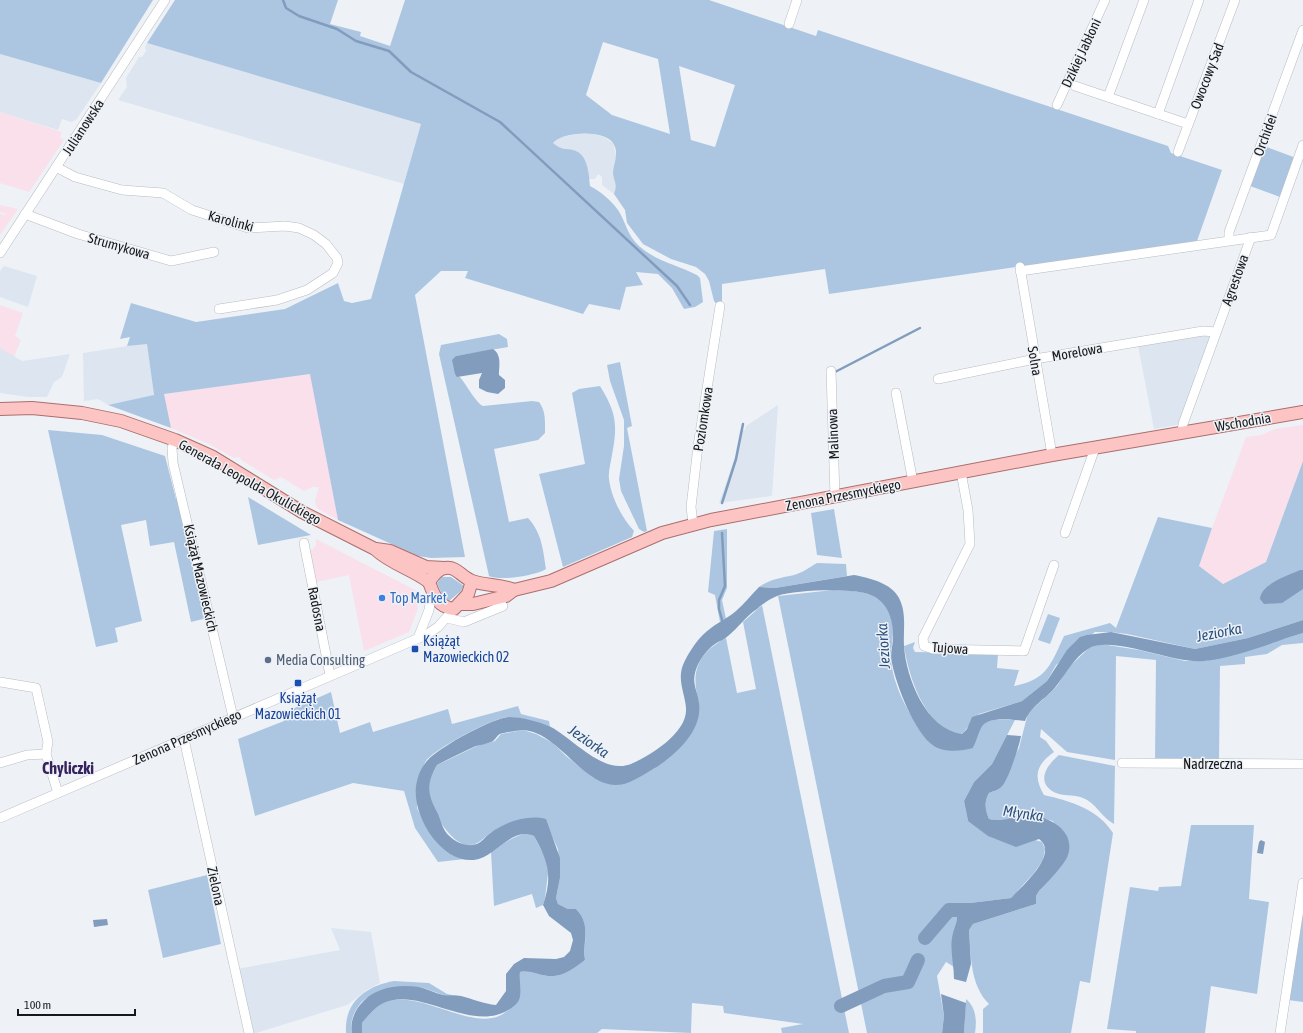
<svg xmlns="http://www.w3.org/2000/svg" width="1303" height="1033" font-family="'Asap Condensed',sans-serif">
<rect width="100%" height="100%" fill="#eef2f7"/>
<g fill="#f9e0ea">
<polygon points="0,112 62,132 60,137 64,140 29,192 0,183"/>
<polygon points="0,205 18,209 0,235 0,214 6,215 7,214 0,212"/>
<polygon points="0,305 23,313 15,336 21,340 14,357 0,348"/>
<polygon points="311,374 338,520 317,508 315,501 319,487 312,487 304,491 281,477 274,480 241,460 240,457 234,458 209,444 171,428 163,394"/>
<polygon points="1303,425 1303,461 1266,562 1223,584 1198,566 1246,437 1261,435 1275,429"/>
<polygon points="316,539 415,590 418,608 409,632 364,651 349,575 316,582 309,550 312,550 316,545"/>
</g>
<g fill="#dce5f0">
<polygon points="147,43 421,124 404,184 118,100 127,87 126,78 139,57 142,57 146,51 145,47"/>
<polygon points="0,54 101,83 76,120 71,122 62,119 58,130 0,112"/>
<polygon points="578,134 594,134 604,137 613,143 617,160 613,173 617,186 614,194 602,185 602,177 598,174 595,179 589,179 585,162 581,155 577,151 560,149 552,143 557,138"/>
<polygon points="4,266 37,276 28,307 0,297 0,271"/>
<polygon points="1205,334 1210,338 1199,368 1196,369 1194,385 1180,422 1177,425 1154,429 1138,345"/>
<polygon points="147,343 154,396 108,405 98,399 84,401 83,353"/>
<polygon points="0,348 22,361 70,354 62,377 54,382 47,397 28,397 0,393"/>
<polygon points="778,405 772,496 719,503 735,457 740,430 745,430 746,426"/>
<polygon points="331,928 371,932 380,983 367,990 347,1005 256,1033 251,1033 237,969 340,950"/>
</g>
<g fill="#acc6e2" fill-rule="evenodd">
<polygon points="0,0 153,0 101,83 0,54"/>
<path d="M175 0H338L330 24 361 32 360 36 390 46 405 0H709L816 36 818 30 1168 146 1171 153 1222 170 1197 241 829 294 825 269 722 284V310L714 301 709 281 705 274 696 267 671 259 643 244 627 223 625 210 614 194C618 183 614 183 613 173 613 164 620 154 613 143 603 129 562 132 553 143 564 152 566 147 576 151 588 156 589 175 590 186 601 192 610 199 618 210 626 222 627 235 639 246 656 261 677 265 697 275L700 278 703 302 695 307 684 309 672 288 658 274 636 272 643 285 626 287 620 310 589 304 583 314 465 278 468 271H441L415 295 465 557 431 558 418 556 338 520 310 374 164 394 171 428 108 405 154 395 147 344 127 346 130 337 120 339 131 303 196 322 285 309 338 283 344 301 352 303 371 299 421 124 147 43ZM603 42 658 59 670 134 612 115 586 95ZM679 66 735 85 715 147 691 140Z"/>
<polygon points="1264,146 1296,158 1280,197 1250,186"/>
<path d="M499 334 507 339 508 347 456 356 457 376 460 377C466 384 476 403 483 406L532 401 539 402C546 411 545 422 545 433L538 440 494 449 509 522 528 518C542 533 543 550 546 569 535 576 500 581 489 576L439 354 441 345Z"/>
<polygon points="620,362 632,426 627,428 647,531 644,532 639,529 621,491 619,479 624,446 624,420 610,381 607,365"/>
<path d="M600 386C616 412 618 424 612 455 611 462 608 472 609 479 611 497 622 518 634 531L632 537 563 567 539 474 585 464 572 393 579 389Z"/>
<polygon points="48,430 102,435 165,456 176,499 181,498 207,618 191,622 174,542 150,546 146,520 121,525 142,621 115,628 118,642 96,647"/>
<path d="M1303 461V620L1248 638 1195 649 1127 634 1111 632H1095L1056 665 1047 681 1022 701 979 714 962 734C925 729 909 678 904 646L915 642 913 648 915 652 998 654 997 668 1019 670 1014 686C1047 680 1051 664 1064 636L1110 623 1116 628 1158 517 1212 528 1199 566 1223 584 1266 562Z"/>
<polygon points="248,497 311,535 258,545"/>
<polygon points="834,509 842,558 817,555 811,513"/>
<polygon points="727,529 727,588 722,600 726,619 720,622 715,595 708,592 714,531"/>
<path d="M817 563 846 564 847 576 775 588 759 587C770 579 781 578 794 575 802 573 810 567 817 563Z"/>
<polygon points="442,577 451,577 464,586 461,591 449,601 443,597 437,583"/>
<path d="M833 590C865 591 893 592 893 633 893 642 890 651 891 660 894 692 914 724 935 746L973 748C976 742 977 733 981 727 987 717 1005 720 1015 720L992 764 974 782 964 801 968 821 1042 842 1045 849 1043 860 1034 873 1011 898 962 904 952 942 954 967 946 962 937 976 944 1016 942 1033H867L778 596Z"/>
<path d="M762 605 849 1033H782L781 1028 803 1024 724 1013 723 1006 692 1003 691 1033 602 1029 597 1033H362V1023C368 1016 375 1007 384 1003 417 987 472 1033 503 1014 509 1010 514 1004 519 999L520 972C530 970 538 975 548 976 562 978 575 968 585 960 583 942 591 924 576 909H568L558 904 556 898 560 878 558 849 551 834 518 820C509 824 499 828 490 833 483 838 480 844 470 845 450 847 426 802 428 785 429 778 434 771 437 765L477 746 495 741 501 734 523 730 536 734 553 743 566 756 594 778 654 769 699 703C690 671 698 653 726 638L737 693 756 689 743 622Z"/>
<polygon points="1048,614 1060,618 1050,644 1038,640"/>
<path d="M1303 633V643L1282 645 1267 654 1245 657V664L1220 666 1219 761 1155 760 1156 660 1116 656 1115 760 1067 752 1041 729 1040 737 1046 741 1054 752C1036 765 1033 776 1044 795 1070 801 1098 809 1113 833L1090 983 1080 981 1071 1033H983V1009L989 1004C970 985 971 956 969 930L973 924 1036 904V896L1039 891 1068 855 1053 821 1027 815 1001 821 989 819C985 809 984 802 989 793L997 790 1019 748 1028 713 1049 694 1057 686 1068 668 1089 648 1101 644 1139 650 1185 661H1204L1231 655Z"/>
<path d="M331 692 340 733 370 722 373 732 448 709 452 724 518 706 521 714 549 721 550 727C537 723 522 717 508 717 495 717 434 749 426 761 421 767 418 799 417 808 427 829 440 855 465 859L438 862 415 828 404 791 353 783 255 816 238 739 284 721 281 714Z"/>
<path d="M1059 755 1115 766 1114 824C1102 818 1096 803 1083 798 1074 794 1060 797 1052 791 1036 780 1048 764 1059 755Z"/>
<polygon points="1191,825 1254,825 1249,899 1269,902 1257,994 1211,986 1205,1033 1136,1033 1136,1031 1107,1029 1130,887 1158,891 1159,887 1181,886"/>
<path d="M529 833 534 836 549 865 545 898 543 905 536 908 532 894 494 906 491 852C504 844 513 835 529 833Z"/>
<polygon points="207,875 221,944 163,958 148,890"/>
<polygon points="1303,910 1303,1002 1288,1000"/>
<path d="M394 981 429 983 447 994 458 996C445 999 430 988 417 987 406 986 372 993 364 1000 355 1008 349 1021 352 1033H346C344 1002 366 986 394 981Z"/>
<path d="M966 999C976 1007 977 1021 975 1033H964Z"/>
</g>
<g fill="#819cbd">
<path d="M493 349C502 355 499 366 499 375L505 380V388L498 394 487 392 479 388V380L482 373 457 377 455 374 452 360 456 356Z"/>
<path d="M1300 570H1303V589L1282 603 1264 604 1260 599C1261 584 1287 576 1300 570Z"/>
<path d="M854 575C870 578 891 583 899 598 907 614 903 629 904 646 906 678 926 729 962 734L967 729 972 717 1022 701 1047 681 1067 650 1080 637 1087 635 1111 632 1195 649 1248 638 1303 620V633C1272 642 1236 658 1204 661 1175 665 1111 634 1088 649 1074 658 1067 672 1057 685 1048 698 1031 705 1025 721 1014 720 987 715 981 728 978 734 976 742 973 748 962 751 945 753 934 746 915 734 896 685 892 663 890 656 892 648 893 640 894 615 885 595 859 592 840 589 794 590 777 596 770 599 762 604 757 609 746 616 738 628 728 636 724 640 719 641 715 644 706 650 697 663 695 673 692 684 698 693 699 703 703 731 675 755 655 768 646 773 636 780 627 783 587 797 562 732 523 730 520 730 502 733 500 734 496 736 496 740 491 742 486 744 481 745 476 746 463 752 450 758 437 765 426 784 427 794 438 814 440 819 442 826 445 831 452 841 465 848 477 844 482 842 485 837 489 834 505 822 527 814 546 819L560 858V878L556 898 558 904 568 909H576C592 925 582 942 585 960 575 968 562 978 548 976 538 975 530 970 520 972 519 980 522 993 519 1000 517 1004 512 1008 508 1010 472 1033 418 986 384 1003 375 1007 368 1016 362 1023V1033H352C350 1023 354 1012 360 1005 374 987 398 984 419 987 427 989 435 993 443 995 449 996 455 995 461 996 473 999 484 1004 496 1005L506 991V974L514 964 524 958 556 959 564 957 570 951 573 940 571 933 549 916 543 905C553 876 548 861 534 836 511 826 495 858 474 860 439 863 409 811 417 781 422 759 437 752 454 741 464 735 498 717 509 717 522 717 540 722 551 727 575 740 605 777 633 763 651 755 688 732 686 708 685 694 677 680 683 665 688 653 699 636 711 628 719 622 728 618 736 611 744 604 751 595 759 587L775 588Z"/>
<path d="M1007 735 1021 736C1019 747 1009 777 1003 785 999 790 994 791 989 793 984 802 985 809 989 819 1008 823 1015 814 1028 815 1048 816 1076 830 1068 855 1066 863 1046 884 1039 891L1036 896V904L973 924 969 930 971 964 966 982 954 979C954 964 949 948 953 933 955 925 959 920 956 912L962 904 1011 898C1021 887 1060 854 1039 839L1016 847 988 836 968 821 964 801 974 782 992 764Z"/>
<polygon points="1261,840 1265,842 1263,854 1257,853 1259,842"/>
<polygon points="107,919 108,925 94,927 93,920"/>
<polygon points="941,994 966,1003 964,1033 942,1033 944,1016"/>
</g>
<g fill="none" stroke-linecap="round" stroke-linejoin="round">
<g stroke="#819cbd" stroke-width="2.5">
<polyline points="283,0 286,8 299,16 337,29 356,41 389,51 411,72 500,122 677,286 690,305"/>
<polyline points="835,372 920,328"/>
<polyline points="722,503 736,459 743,424"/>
<polyline points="722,533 725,586 719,600 719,609 723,623"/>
</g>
<g stroke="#819cbd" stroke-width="14">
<polyline points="925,938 949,910 967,910"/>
<polyline points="841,1006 884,986 908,982 918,960"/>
</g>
<g stroke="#b7bcc1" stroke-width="10">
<g id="minor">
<polyline points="789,24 797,0"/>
<polyline points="1075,86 1188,124"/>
<polyline points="1108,97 1144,0"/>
<polyline points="1057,105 1105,0"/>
<polyline points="1158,114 1199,0"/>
<polyline points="1178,152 1235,0"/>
<polyline points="56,167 75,177 122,190 163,193 192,210 248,228 285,226 299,228 314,235 326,244 337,258 338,263 333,273 307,290 277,300 219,309"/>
<polyline points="25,214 78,234 171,261 214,252"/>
<polyline points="1229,240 1229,232 1303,30"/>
<polyline points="0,253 165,0"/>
<polyline points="1020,267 1052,455"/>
<polyline points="1020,271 1271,235 1303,145"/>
<polyline points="831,371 835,497"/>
<polyline points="938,379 1035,359 1203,331 1216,332"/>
<polyline points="896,393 913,482"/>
<polyline points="1182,433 1183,424 1251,237"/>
<polyline points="175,440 172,448 173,463 233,717"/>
<polyline points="961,472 968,510 970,544 923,638 924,646 933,649 1024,651 1054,565"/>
<polyline points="693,524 691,507 698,446 720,306"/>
<polyline points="1065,533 1095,448"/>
<polyline points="304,543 330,675"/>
<polyline points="447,618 464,622 503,606"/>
<polyline points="418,638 429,610 432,592"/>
<polyline points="0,682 36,688 48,742 46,754"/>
<polyline points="184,739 249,1033"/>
<polyline points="0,763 27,755 46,754 58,793"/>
<polyline points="1122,763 1303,764"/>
<polyline points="0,818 426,635 438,627 454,609"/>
<polyline points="1280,1033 1303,883"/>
</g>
</g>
<g stroke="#ab6e6e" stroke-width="14">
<g id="major">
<path d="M0 409 32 408 82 413 121 421 175 440 213 457 302 512 375 549C391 564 412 569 429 582"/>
<polyline points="376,549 390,551 426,567 444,568"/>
<path d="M472 581 468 594 454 609C438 607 434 596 429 582 433 576 437 569 445 568 457 566 461 577 472 581 486 586 500 584 514 590"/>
<polyline points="459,604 473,604 506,596 514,590 551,581 662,533 711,520 1052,455 1303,412"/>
</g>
</g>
<use href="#minor" stroke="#fff" stroke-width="9"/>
<use href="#major" stroke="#fcc4c3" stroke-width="12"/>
</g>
<circle fill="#3f7fe0" stroke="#eef2f7" stroke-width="1.5" cx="382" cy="598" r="4"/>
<g fill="#1a4fb4" stroke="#eef2f7" stroke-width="1.5">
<rect x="411" y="645" width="8" height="8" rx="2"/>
<rect x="294" y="679" width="8" height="8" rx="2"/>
</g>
<circle fill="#5c6f8a" stroke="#eef2f7" stroke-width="1.5" cx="268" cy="660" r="4"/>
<g text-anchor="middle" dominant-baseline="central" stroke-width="3" stroke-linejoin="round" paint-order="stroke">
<g font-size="14" fill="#17181a" stroke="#eef2f7">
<text transform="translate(1081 53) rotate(-65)">Dzikiej Jabłoni</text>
<text transform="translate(1207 76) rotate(-69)">Owocowy Sad</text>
<text transform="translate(83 127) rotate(-57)">Julianowska</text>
<text transform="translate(1265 135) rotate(-70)">Orchidei</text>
<text transform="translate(231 221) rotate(15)">Karolinki</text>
<text transform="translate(119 246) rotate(16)">Strumykowa</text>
<text transform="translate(1235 280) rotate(-70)">Agrestowa</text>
<text transform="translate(1077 352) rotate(-10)">Morelowa</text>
<text transform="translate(1035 361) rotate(80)">Solna</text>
<text transform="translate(703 419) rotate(-81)">Poziomkowa</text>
<text transform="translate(1243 422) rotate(-10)">Wschodnia</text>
<text transform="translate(833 434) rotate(-92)">Malinowa</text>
<text transform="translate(250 482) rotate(29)">Generała Leopolda Okulickiego</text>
<text transform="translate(843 495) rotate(-11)">Zenona Przesmyckiego</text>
<text transform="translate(201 578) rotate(77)">Książąt Mazowieckich</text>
<text transform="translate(317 609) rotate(79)">Radosna</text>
<text transform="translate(950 648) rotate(4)">Tujowa</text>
<text transform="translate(187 737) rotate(-24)">Zenona Przesmyckiego</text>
<text x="1213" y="764">Nadrzeczna</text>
<text transform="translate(216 886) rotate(78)">Zielona</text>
</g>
<g font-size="14" fill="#366cbe" stroke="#eef2f7" text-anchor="start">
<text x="390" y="598">Top Market</text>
</g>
<g font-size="14" fill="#164399" stroke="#eef2f7" text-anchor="start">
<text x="423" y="641">Książąt<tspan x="423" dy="16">Mazowieckich 02</tspan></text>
<text x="298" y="698" text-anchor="middle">Książąt<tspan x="298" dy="16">Mazowieckich 01</tspan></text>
</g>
<g font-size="14" fill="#4e5e75" stroke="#eef2f7" text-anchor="start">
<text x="276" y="660">Media Consulting</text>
</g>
<g font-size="15" font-style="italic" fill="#2b517f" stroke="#eef2f7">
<text transform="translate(1219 632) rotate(-11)">Jeziorka</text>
<text transform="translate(883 646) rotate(-94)">Jeziorka</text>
<text transform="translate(589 741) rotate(35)">Jeziorka</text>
<text transform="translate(1023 813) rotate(8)">Młynka</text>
</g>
<g font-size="16" font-weight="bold" fill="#36235d" stroke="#eef2f7">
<text x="68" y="768">Chyliczki</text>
</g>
</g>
<path d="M18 1009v6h117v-6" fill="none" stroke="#17181a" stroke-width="2"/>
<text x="24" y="1009" font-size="12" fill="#17181a" stroke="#eef2f7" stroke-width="3" paint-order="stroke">100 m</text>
</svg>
